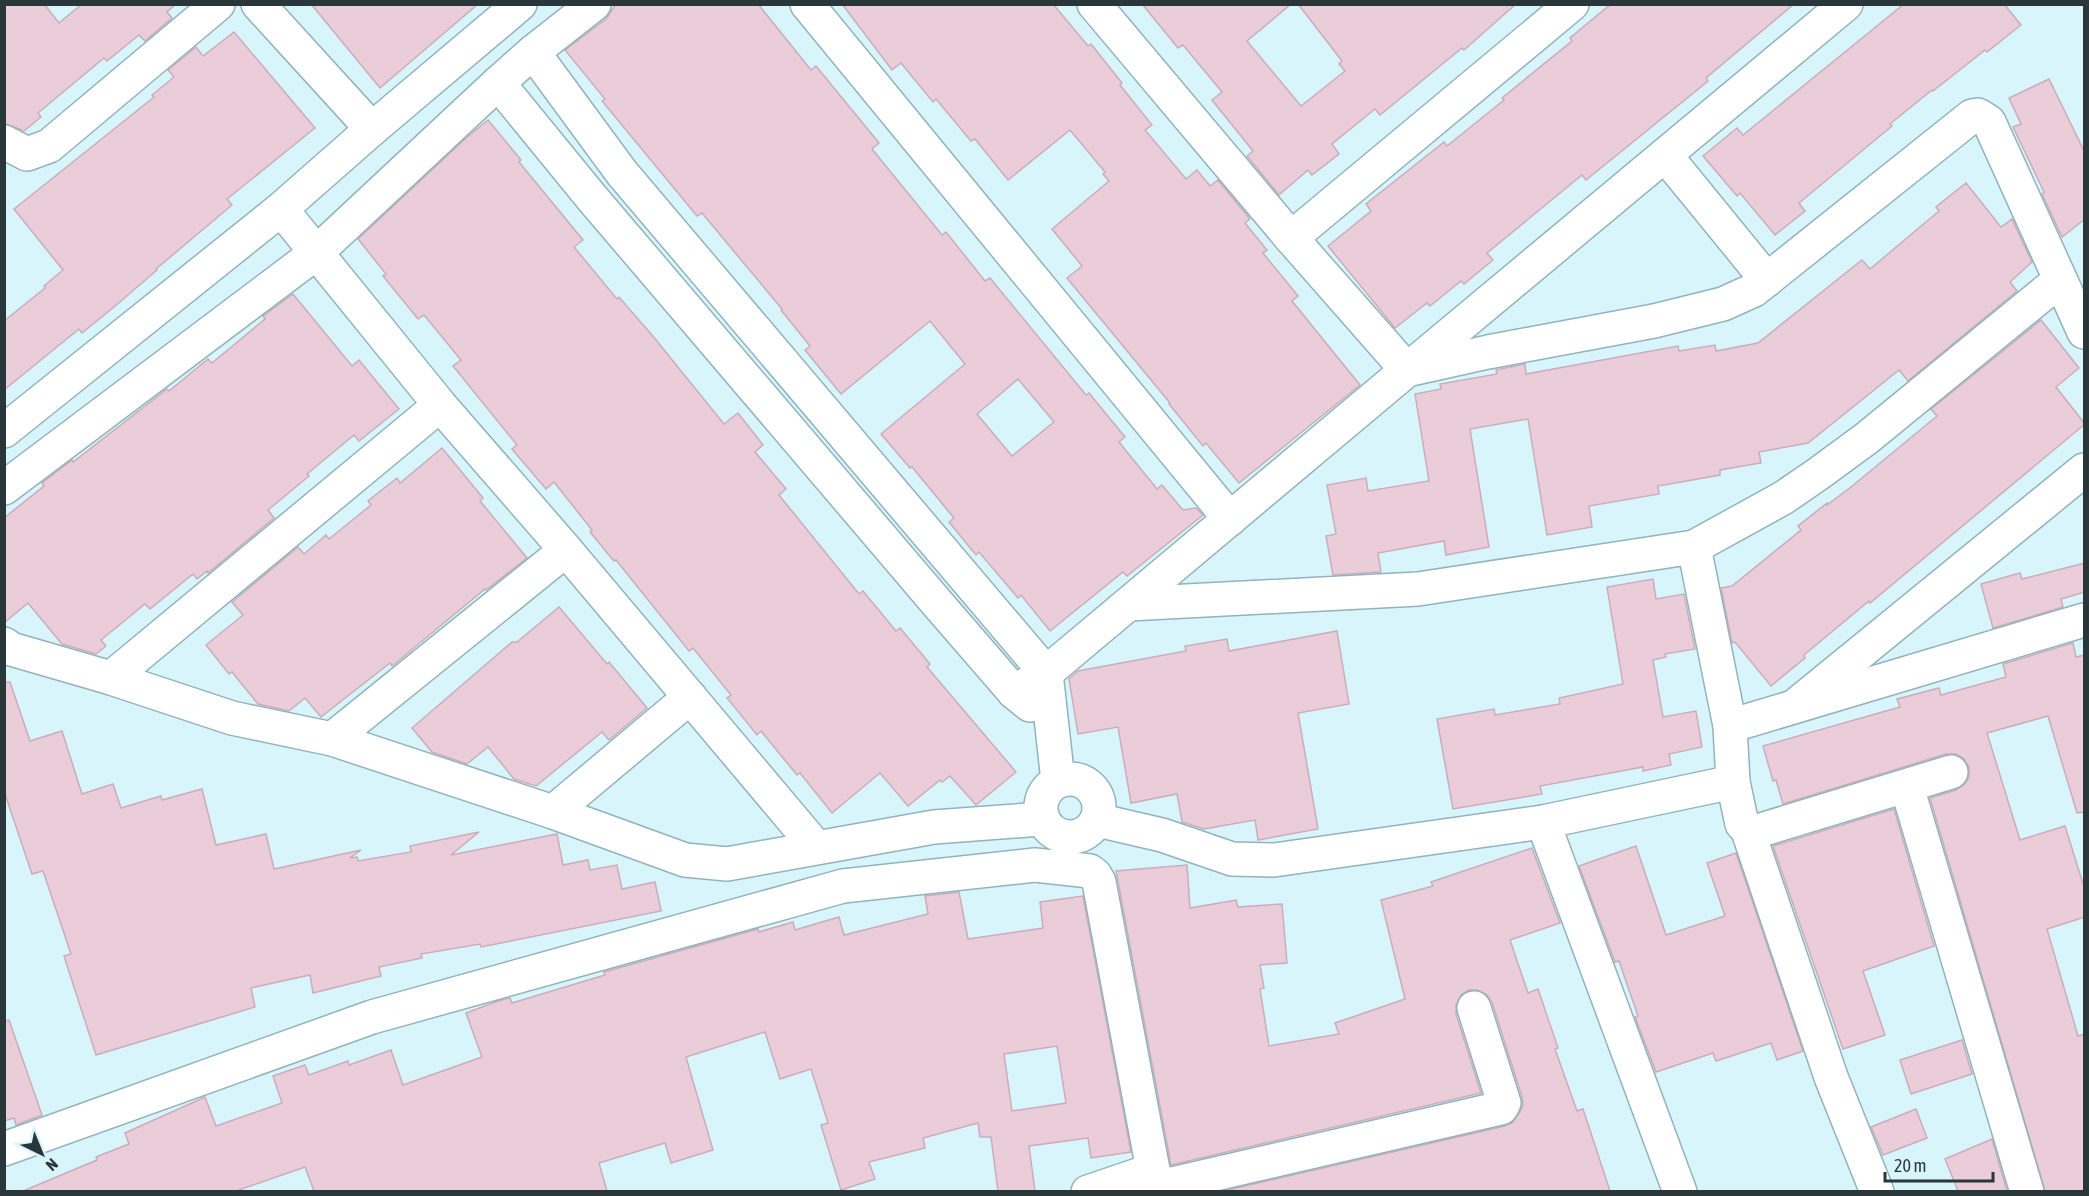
<svg xmlns="http://www.w3.org/2000/svg" width="2089" height="1196" font-family="'Asap Condensed',sans-serif">
<rect width="100%" height="100%" fill="#d9f5fc"/>
<g fill="#ebcdda" stroke="#caadba" stroke-width="1.5" fill-rule="evenodd">
<polygon points="4,4 44,4 59,23 82,4 176,4 167,12 172,18 145,41 139,35 107,61 104,58 38,113 41,117 24,131 4,123"/>
<polygon points="311,4 478,4 380,88"/>
<path d="M616 4H758L811 70 816 66 879 143 872 149 942 235 946 232 985 281 990 278 1086 395 1089 393 1125 437 1119 442 1157 489 1162 485 1183 510 1196 508 1203 515 1127 576 1123 572 1050 631 1021 595 1018 598 979 552 976 555 949 522 954 518 912 467 910 468 881 434 965 364 930 321 841 394 805 350 810 346 781 310 782 309 702 213 697 216 602 101 605 99 565 50 606 19ZM1018 379 1054 422 1012 456 977 414Z"/>
<polygon points="842,4 1053,4 1088,46 1091,44 1122,83 1120,85 1152,125 1145,130 1186,179 1197,170 1210,186 1218,180 1250,219 1245,223 1267,250 1263,253 1298,296 1292,301 1360,385 1239,483 1206,443 1203,446 1169,404 1170,403 1067,278 1082,266 1052,229 1109,181 1103,174 1105,172 1070,130 1008,180 975,139 971,141 936,99 933,102 901,63 892,70"/>
<polygon points="1142,4 1291,4 1247,41 1301,106 1345,71 1339,64 1342,61 1298,4 1516,4 1464,50 1462,48 1380,115 1375,109 1332,144 1339,154 1312,175 1308,170 1279,195 1247,156 1253,151 1212,100 1222,92 1183,45 1178,48"/>
<polygon points="1611,4 1794,4 1706,78 1708,81 1612,159 1586,180 1582,175 1487,253 1493,260 1464,284 1461,281 1430,306 1427,303 1395,328 1328,246 1371,211 1366,204 1444,142 1447,146 1504,100 1502,98 1572,41 1570,38"/>
<polygon points="1904,4 2004,4 2021,25 1987,52 1985,50 1933,91 1932,90 1890,124 1892,126 1799,203 1805,211 1775,235 1740,193 1737,196 1703,156 1737,128 1743,135"/>
<polygon points="234,32 315,128 227,199 232,205 156,269 157,270 114,307 82,333 79,329 4,390 4,321 45,288 44,286 63,270 14,209 154,97 152,95 174,77 168,70 196,47 203,56"/>
<polygon points="2049,79 2085,153 2085,219 2062,237 2042,194 2044,192 2013,127 2021,124 2009,98"/>
<polygon points="488,120 521,160 519,162 583,240 574,247 617,299 619,297 652,335 724,424 738,413 763,445 755,452 786,489 779,495 859,594 863,591 896,631 900,628 930,664 927,667 1016,772 976,805 950,776 942,782 940,780 908,806 880,773 832,813 800,773 797,775 761,731 757,735 727,698 731,695 693,648 689,651 616,560 614,561 590,532 592,530 554,482 546,489 512,449 517,445 453,366 461,360 424,315 418,319 383,276 386,274 358,239 466,138"/>
<polygon points="1966,183 2001,227 2012,219 2032,262 2010,282 2017,291 1908,381 1899,370 1808,443 1759,452 1761,463 1720,470 1720,475 1658,486 1659,494 1589,506 1592,527 1547,535 1528,419 1470,429 1489,547 1446,555 1444,541 1378,553 1381,572 1333,575 1326,536 1336,534 1327,485 1366,478 1368,491 1429,481 1415,394 1441,389 1440,384 1497,374 1496,370 1525,364 1526,374 1678,346 1679,351 1715,345 1716,351 1758,343 1862,260 1870,269 1939,211 1936,207"/>
<polygon points="293,294 352,366 359,360 399,409 359,441 354,435 307,474 309,476 268,510 274,518 208,573 207,571 197,579 193,574 150,609 145,604 101,640 106,646 96,654 62,644 28,603 4,623 4,518 44,486 42,483 72,460 73,462 167,389 169,391 208,359 212,363 265,319 263,316"/>
<polygon points="2041,320 2079,368 2056,387 2085,424 1870,603 1869,601 1804,655 1805,658 1771,686 1735,642 1732,643 1721,588 1732,586 1801,530 1798,526 1827,503 1827,505 1851,487 1937,416 1931,409"/>
<polygon points="442,448 483,498 480,501 527,558 486,590 485,589 392,666 390,663 321,717 305,698 289,711 258,704 232,672 229,674 206,645 243,615 232,602 298,547 304,554 326,535 329,539 371,505 368,501 397,478 400,483"/>
<polygon points="2085,563 2085,592 2061,599 2063,607 1993,628 1981,584 2020,573 2022,579"/>
<polygon points="1653,579 1656,599 1684,594 1695,649 1665,654 1666,657 1653,660 1663,717 1696,711 1702,747 1669,754 1671,765 1643,771 1643,767 1540,786 1542,794 1453,809 1437,719 1494,709 1495,715 1560,704 1559,698 1623,684 1607,587"/>
<polygon points="559,607 607,664 609,662 647,708 609,740 602,732 536,786 514,779 488,747 467,764 432,752 412,728 512,642 517,642"/>
<polygon points="1337,631 1349,704 1298,713 1318,829 1258,840 1255,820 1204,829 1182,822 1177,794 1131,803 1118,727 1078,734 1069,679 1078,671 1186,651 1185,646 1227,639 1229,651"/>
<polygon points="2073,643 2076,657 2085,655 2085,812 2077,813 2048,716 1987,733 2020,840 2065,826 2085,890 2085,917 2047,929 2078,1036 2085,1034 2085,1191 2045,1191 1930,798 1956,790 1965,784 1969,777 1969,767 1964,759 1956,754 1946,754 1783,804 1776,780 1773,781 1763,746 1900,707 1897,699 1939,688 1941,695 2006,677 2003,664"/>
<polygon points="4,682 10,682 30,741 62,731 82,794 113,784 121,808 161,796 162,800 202,789 216,845 266,834 274,869 361,850 350,858 357,857 358,861 411,852 410,846 479,832 451,855 557,834 563,865 588,860 590,870 617,865 622,889 655,882 661,911 481,947 480,944 421,954 422,958 379,967 381,976 313,993 310,975 251,988 255,1007 96,1055 64,956 71,954 43,871 32,874 4,791"/>
<polygon points="1894,809 1934,946 1863,971 1885,1035 1843,1049 1773,846"/>
<polygon points="1636,846 1666,935 1725,916 1707,863 1736,853 1803,1051 1777,1060 1771,1043 1716,1061 1713,1053 1656,1072 1635,1017 1638,1016 1619,961 1615,962 1579,866"/>
<polygon points="1532,848 1560,923 1510,940 1528,993 1538,989 1558,1048 1555,1049 1577,1111 1583,1109 1610,1191 1223,1191 1505,1126 1512,1123 1520,1112 1523,1105 1522,1097 1492,1002 1486,994 1477,990 1469,990 1461,995 1456,1005 1456,1014 1481,1093 1171,1165 1116,871 1187,865 1190,908 1236,900 1238,907 1282,904 1287,963 1260,965 1264,988 1260,989 1269,1046 1339,1034 1335,1023 1405,999 1381,900 1433,886 1431,882"/>
<path d="M959 892 968 939 1043 928 1040 902 1083 896 1131 1152 1091 1158 1088 1138 1029 1146 1035 1191H998L991 1137H980L978 1123 923 1138 925 1148 869 1162 875 1179 841 1190 821 1125 828 1123 811 1069 780 1079 765 1032 686 1057 713 1150 671 1163 665 1143 599 1163 607 1191H314L305 1167 236 1191H23L97 1160 96 1157 129 1144 125 1133 205 1097 216 1126 282 1103 273 1076 305 1065 309 1075 348 1061 349 1065 391 1050 403 1085 482 1057 466 1013 498 1001 510 998 512 1003 605 975 604 972 758 929 759 932 793 922 795 930 839 917 844 935 928 914 925 896ZM1057 1046 1066 1103 1012 1111 1004 1054Z"/>
<polygon points="9,1020 42,1115 16,1125 14,1118 4,1121 4,1021"/>
<polygon points="1962,1040 1972,1074 1911,1094 1900,1060"/>
<polygon points="1916,1109 1927,1138 1883,1155 1871,1127"/>
<polygon points="1992,1139 2007,1191 1958,1191 1945,1159"/>
</g>
<g fill="none" stroke-linecap="round" stroke-linejoin="round">
<g stroke="#92b3bc" stroke-width="36">
<g id="minor">
<polyline points="258,4 372,129"/>
<polyline points="807,4 1230,519"/>
<polyline points="1094,4 1291,238"/>
<polyline points="1572,4 1291,238 1407,370 1846,4"/>
<polyline points="533,52 622,173 1046,673 1058,781"/>
<polyline points="498,83 592,198 937,603 1014,692 1030,705"/>
<polyline points="4,142 27,154 49,146 218,4"/>
<polyline points="1665,155 1767,280"/>
<polyline points="281,209 440,405 566,550 816,847"/>
<polyline points="4,431 281,209 372,129 520,4"/>
<polyline points="4,488 316,253 498,83 533,52 594,4"/>
<polyline points="1129,604 1418,589 1694,547"/>
<polyline points="4,644 11,649 111,678 232,718 332,739 553,812 685,860 727,864 934,827 1041,819"/>
<polyline points="111,678 440,405"/>
<polyline points="1014,692 1046,673 1407,370 1488,352 1654,321 1723,304 1754,290 1972,116 1978,115 1989,122 2084,332"/>
<polyline points="1796,705 2084,470"/>
<polyline points="1730,726 2084,620"/>
<polyline points="332,739 566,550"/>
<circle cx="1070" cy="808" r="29"/>
<polyline points="1733,782 1742,824 1751,833 1951,772"/>
<polyline points="1907,787 2027,1192"/>
<polyline points="553,812 690,697"/>
<polyline points="1097,820 1162,835 1232,859 1274,860 1543,822 1733,782 1730,726 1694,547 1783,498 1818,474 1867,438 2060,280"/>
<polyline points="1543,822 1680,1192"/>
<polyline points="1748,831 1831,1077 1877,1192"/>
<polyline points="4,1149 372,1017 843,886 1035,865 1090,871 1095,875 1099,882 1153,1170 1161,1192"/>
<polyline points="1159,1187 1501,1108 1504,1103 1474,1008"/>
<polyline points="1088,1192 1153,1170"/>
</g>
</g>
<use href="#minor" stroke="#fff" stroke-width="33"/>
</g>
<rect width="2089" height="1196" fill="none" stroke="#29373a" stroke-width="12"/>
<g transform="translate(42 1154) rotate(137)" stroke="#d9f5fc" stroke-width="4.5" paint-order="stroke">
<path d="M0-4.5L10 22L0 15L-10 22Z" fill="#29373a"/>
<text y="-9" font-size="16" font-weight="bold" text-anchor="middle" fill="#29373a">N</text>
</g>
<path d="M1885 1172v9h108v-9" fill="none" stroke="#29373a" stroke-width="3"/>
<text x="1894" y="1172" font-size="18" fill="#29373a" stroke="#d9f5fc" stroke-width="4.5" paint-order="stroke">20 m</text>
</svg>
